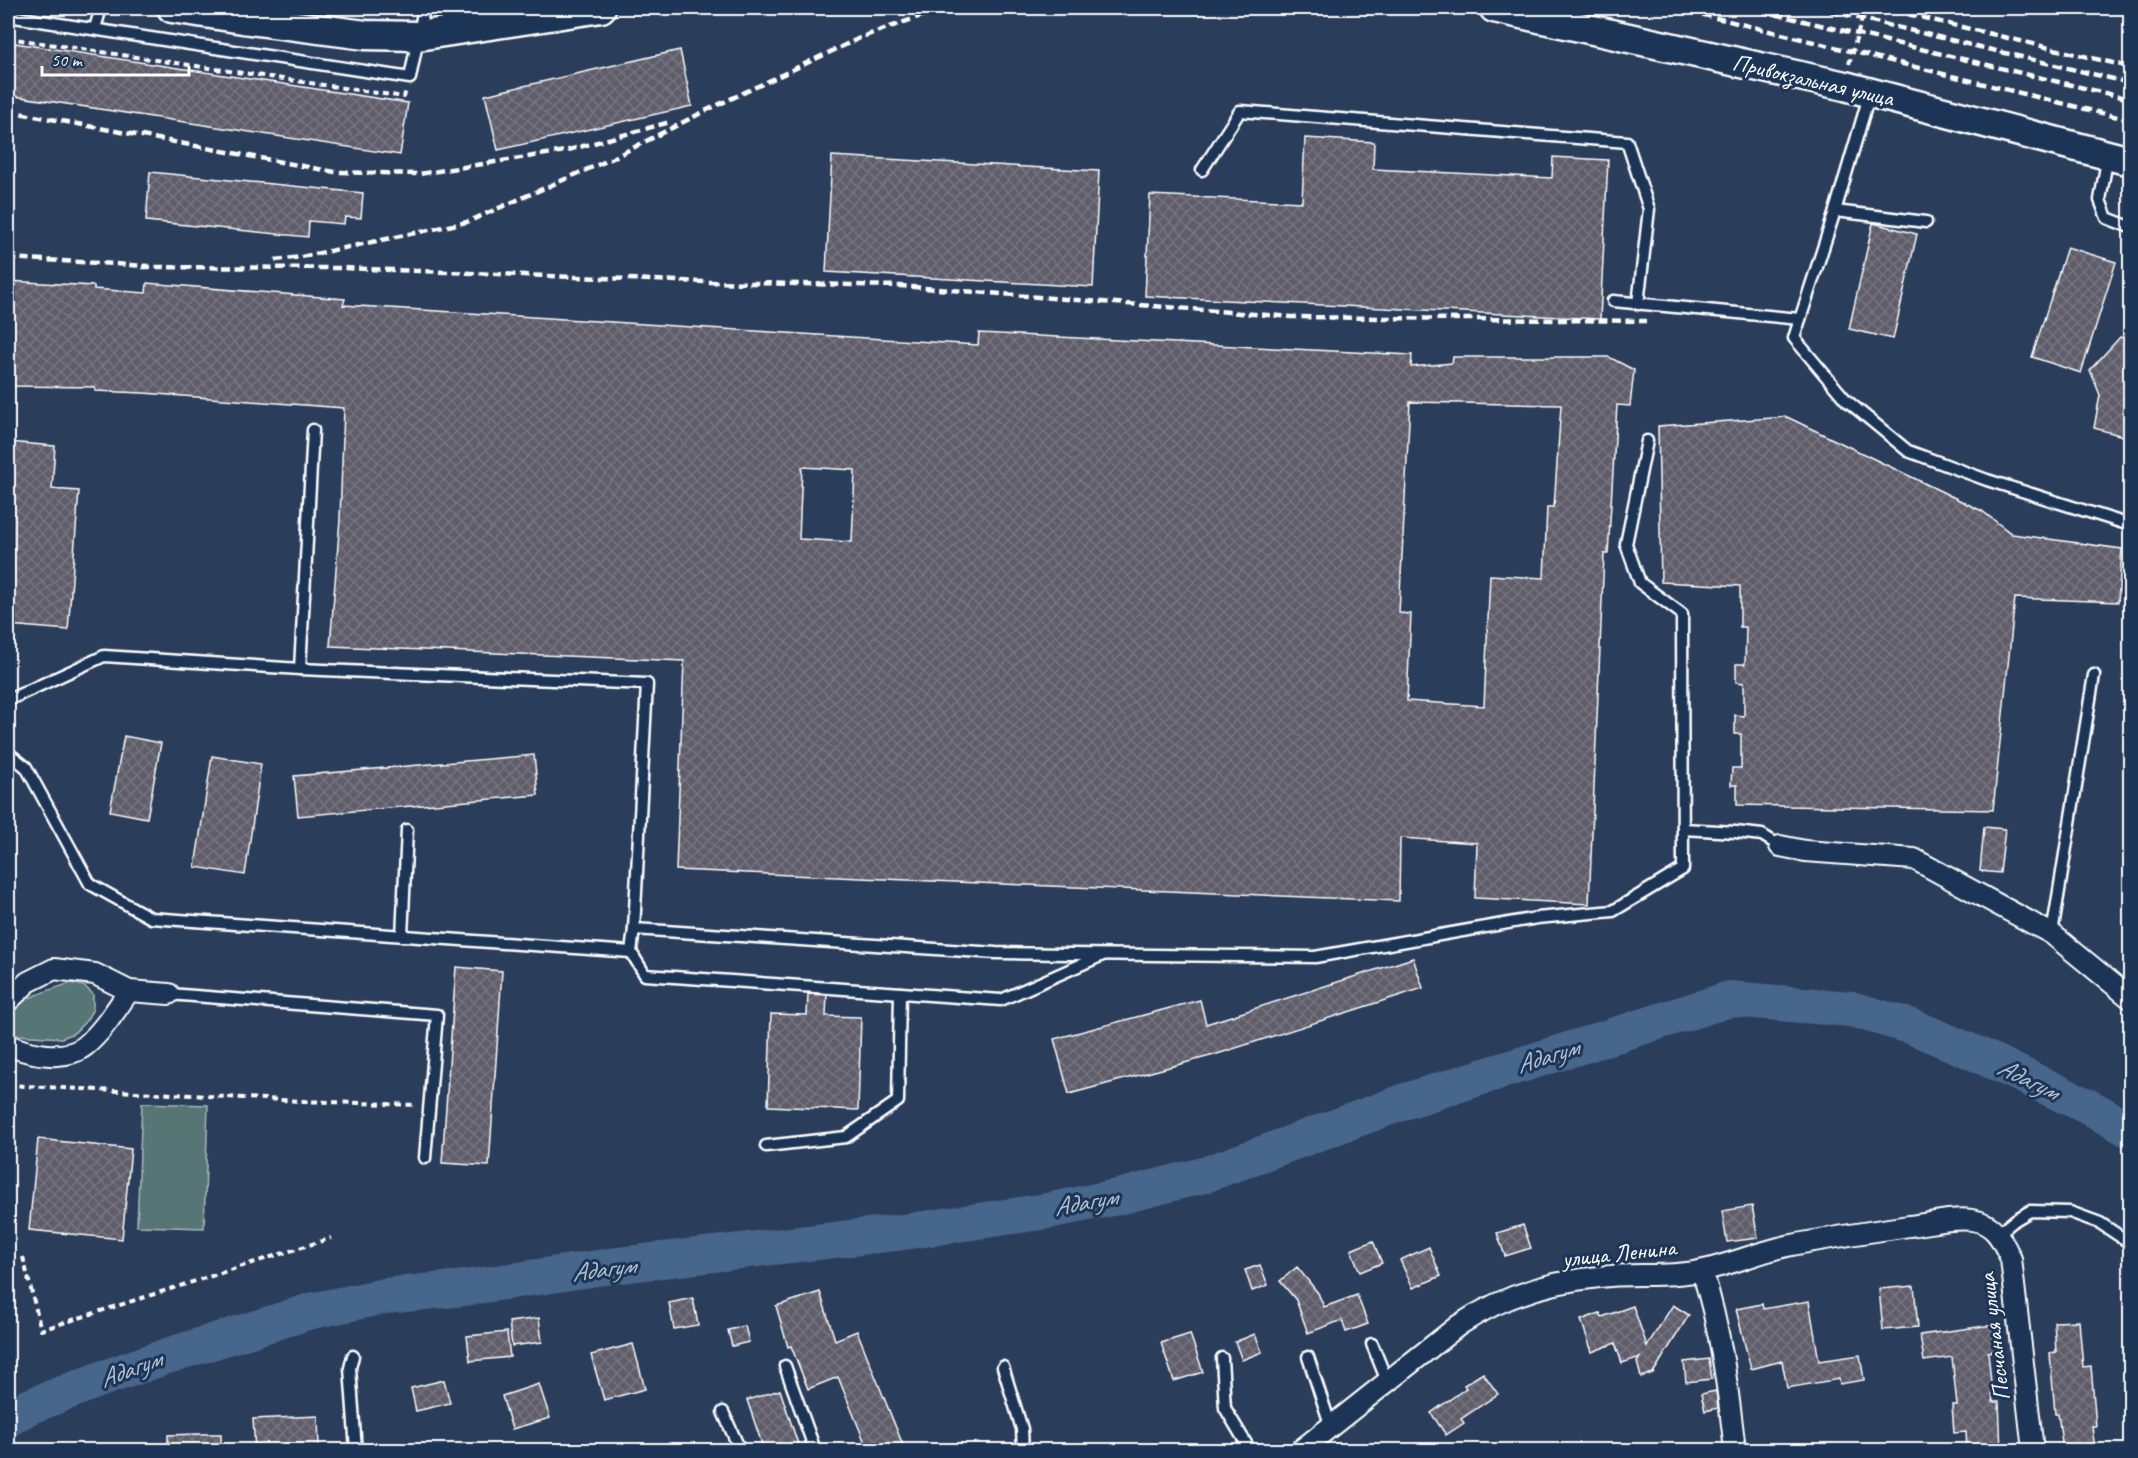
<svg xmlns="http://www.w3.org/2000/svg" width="2138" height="1458" font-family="Caveat,sans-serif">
<defs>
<pattern id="building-cross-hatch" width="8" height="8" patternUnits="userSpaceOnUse" patternTransform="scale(1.5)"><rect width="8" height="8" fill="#605d6b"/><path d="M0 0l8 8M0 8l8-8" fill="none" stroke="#787581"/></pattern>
</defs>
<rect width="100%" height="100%" fill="#2a3d5b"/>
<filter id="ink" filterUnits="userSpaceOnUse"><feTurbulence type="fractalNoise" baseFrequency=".0167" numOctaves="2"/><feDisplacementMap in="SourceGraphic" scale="12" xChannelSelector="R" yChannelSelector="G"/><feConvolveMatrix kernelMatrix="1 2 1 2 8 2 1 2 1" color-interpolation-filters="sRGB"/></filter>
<g filter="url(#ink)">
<polygon fill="#3a4760" points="8,1064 14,1064 8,1189"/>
<g fill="#547675" stroke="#aababa" stroke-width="1.5">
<path d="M71 983 84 986 93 994V1009L86 1021 74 1033 62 1038 16 1035 8 1027C9 1021 10 1014 14 1009 25 996 54 989 71 983Z"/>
<polygon points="142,1103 208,1105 204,1228 137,1226"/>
</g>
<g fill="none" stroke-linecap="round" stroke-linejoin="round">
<polyline stroke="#46668b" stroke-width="36" points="8,1419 28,1407 101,1379 167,1356 311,1311 385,1296 464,1288 611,1266 903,1232 1047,1211 1122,1196 1204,1175 1409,1100 1730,999 1851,1009 1913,1027 1977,1054 2089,1107 2130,1130"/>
</g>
<g fill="url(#building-cross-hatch)" stroke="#fff" stroke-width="1.5" fill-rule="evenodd">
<polygon points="8,42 408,103 400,155 8,95"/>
<polygon points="680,50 692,106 498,150 485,95"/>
<polygon points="1305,138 1374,142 1373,169 1552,178 1553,157 1608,160 1600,319 1145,296 1150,195 1302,202"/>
<polygon points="832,156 1099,171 1093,287 826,272"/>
<polygon points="150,172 363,193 361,218 345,217 344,224 309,221 308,237 146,221"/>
<polygon points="1873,223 1917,234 1893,339 1849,329"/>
<polygon points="2067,247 2116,262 2081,373 2032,357"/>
<path d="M8 281 94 286V289L146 293 147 283 345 299 343 305 978 345 979 333 1412 355 1411 367 1452 363 1453 357H1609L1634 370 1630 406 1617 405 1608 554H1604L1589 904 1475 898 1477 843 1400 838 1399 901 676 870 684 661 330 646 340 519 344 408 143 393 95 391V387L8 386ZM1410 402 1561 405 1554 507H1547L1544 578 1490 575 1484 706 1407 701 1411 614 1399 613ZM802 467 855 470 852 542 799 539Z"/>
<polygon points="2120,337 2130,340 2130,438 2094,428 2100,395 2090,370"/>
<polygon points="1787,417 1982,511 2012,534 2122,549 2118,602 2015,598 1993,810 1737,805 1737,785 1731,785 1732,768 1741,768 1741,734 1735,734 1735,715 1744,716 1744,683 1736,682 1736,664 1745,664 1746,627 1740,627 1740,586 1661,582 1658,426"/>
<polygon points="8,442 55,446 52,489 79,491 68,630 8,625"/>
<polygon points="124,736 161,743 147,818 110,811"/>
<polygon points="534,755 538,795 298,816 294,776"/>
<polygon points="212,756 261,764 245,875 195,867"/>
<polygon points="1984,827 2005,829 2000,873 1980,871"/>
<polygon points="1413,958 1423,988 1214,1055 1069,1094 1054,1039 1200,1000 1206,1024"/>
<polygon points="456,967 502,971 489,1166 442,1163"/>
<polygon points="808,994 827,995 826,1016 861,1017 858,1110 768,1106 771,1014 807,1015"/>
<polygon points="38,1139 131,1149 122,1239 29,1230"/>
<polygon points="1752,1206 1758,1238 1727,1242 1722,1211"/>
<polygon points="1523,1225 1531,1248 1505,1256 1497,1233"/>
<polygon points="1373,1241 1382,1263 1360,1272 1351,1250"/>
<polygon points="1429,1247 1441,1276 1413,1288 1400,1260"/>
<polygon points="1260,1265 1268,1285 1252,1291 1245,1270"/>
<polygon points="1297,1267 1318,1293 1324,1307 1357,1295 1368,1324 1346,1332 1342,1320 1308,1333 1296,1300 1280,1281"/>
<polygon points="1914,1286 1918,1327 1883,1330 1879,1289"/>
<polygon points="820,1292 835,1340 857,1331 905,1450 868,1450 838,1377 808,1389 791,1346 788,1347 776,1306"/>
<polygon points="693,1298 698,1325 674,1329 669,1303"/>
<polygon points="1809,1301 1819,1361 1860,1355 1864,1380 1840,1384 1839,1379 1787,1388 1782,1361 1751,1369 1736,1309 1762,1304 1763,1309"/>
<polygon points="1673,1305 1689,1315 1653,1373 1641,1377 1637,1362 1640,1357 1622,1363 1615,1343 1592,1352 1581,1320 1600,1313 1602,1317 1633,1306 1647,1346"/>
<polygon points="539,1318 542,1342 512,1346 509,1322"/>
<polygon points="2079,1321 2083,1367 2091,1366 2096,1426 2092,1426 2095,1450 2063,1450 2058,1414 2055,1414 2050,1353 2056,1352 2054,1322"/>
<polygon points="1992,1325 1995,1351 1988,1352 1993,1402 1999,1402 2001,1450 1967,1450 1966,1432 1954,1433 1952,1405 1957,1405 1952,1357 1924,1361 1920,1335"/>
<polygon points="745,1326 749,1342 732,1346 728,1330"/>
<polygon points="507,1332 510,1357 470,1361 467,1336"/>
<polygon points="1190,1334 1203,1372 1174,1381 1161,1343"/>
<polygon points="1255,1334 1262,1352 1242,1360 1235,1342"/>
<polygon points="633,1344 645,1389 604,1400 591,1355"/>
<polygon points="1709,1359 1712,1379 1686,1382 1684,1362"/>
<polygon points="1483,1373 1498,1394 1461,1419 1464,1423 1446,1435 1431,1413 1466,1388 1464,1385"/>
<polygon points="444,1380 450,1403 416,1411 411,1388"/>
<polygon points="539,1384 550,1418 512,1429 502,1396"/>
<polygon points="780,1390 800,1450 764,1450 747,1400"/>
<polygon points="1716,1391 1718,1408 1705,1411 1701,1394"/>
<polygon points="318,1416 319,1450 255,1450 253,1419"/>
<polygon points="199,1434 221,1434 221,1450 168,1450 168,1435"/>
</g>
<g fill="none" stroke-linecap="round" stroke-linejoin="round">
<g stroke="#fff" stroke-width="15">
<g id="service">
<polyline points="8,16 410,78 424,8"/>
<polyline points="95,28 101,8"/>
<polyline points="1870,93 1835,211 1794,338 1846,400 1908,451 1987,480 2130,525"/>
<polyline points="2108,155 2100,200 2107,218 2130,227"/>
<polyline points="1202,170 1240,111 1627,142 1649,209 1638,304"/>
<polyline points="1835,211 1926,222"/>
<polyline points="1613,301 1800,319"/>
<polyline points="313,430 300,669 647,684 634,929 996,953 1315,957 1537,918 1613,911 1683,869 1682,614 1640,583 1626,544 1647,441"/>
<polyline points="8,700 104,656 300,669"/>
<polyline points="8,753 26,767 90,884 151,918 631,952 634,929"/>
<polyline points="1683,829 1736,832 1762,835 1780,846"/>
<polyline points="2052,934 2094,675"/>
<polyline points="402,936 407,830"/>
<polyline points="631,952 645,975 1001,1000 1103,955"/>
<polyline points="169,994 437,1015 425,1158"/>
<polyline points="766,1146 846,1137 898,1101 900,993"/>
<polyline points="1998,1234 2015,1220 2030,1211 2070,1212 2100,1223 2130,1243"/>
<polyline points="1372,1344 1387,1381"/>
<polyline points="353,1356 350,1368 356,1450"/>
<polyline points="1308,1357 1331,1427"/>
<polyline points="1222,1358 1225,1408 1250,1450"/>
<polyline points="785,1366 815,1450"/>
<polyline points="1003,1367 1022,1429 1023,1450"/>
<polyline points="723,1412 740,1450"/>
</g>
</g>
<g stroke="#fff" stroke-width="24">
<g id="minor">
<polyline points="1780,846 1805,851 1914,859 2052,934 2130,998"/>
<polyline points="8,1001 28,982 54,969 95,974 129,991 169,994"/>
<path d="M8 1045C29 1054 65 1062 85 1046 102 1032 116 1010 129 991"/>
<path d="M1702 1271C1721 1329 1728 1390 1735 1450"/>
<path d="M1301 1450 1459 1325C1502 1296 1548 1282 1599 1277 1634 1273 1670 1278 1704 1270 1732 1264 1759 1252 1787 1246 1827 1238 1868 1232 1909 1226 1929 1224 1952 1217 1972 1220 1995 1223 2002 1240 2011 1259L2033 1450"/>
</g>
</g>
<g stroke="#fff" stroke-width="33">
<g id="secondary">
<polyline points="172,8 243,19 365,35 418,36 601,8"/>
<polyline points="1494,8 1845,86 2130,161"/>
</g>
</g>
<g stroke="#fff" stroke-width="4" stroke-dasharray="6 4.5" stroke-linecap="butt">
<polyline points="8,38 404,97 406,90"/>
<polyline points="1849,64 1865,8"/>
<polyline points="8,1085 300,1101 417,1105"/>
<polyline points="23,1257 41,1330 331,1238"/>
</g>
<use href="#service" stroke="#1d3557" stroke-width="10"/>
<use href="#minor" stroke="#1d3557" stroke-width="20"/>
<use href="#secondary" stroke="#1d3557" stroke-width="28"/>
<g stroke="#fff" stroke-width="4.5" stroke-dasharray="9 4.5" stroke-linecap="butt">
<polyline points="1676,8 2130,120"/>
<polyline points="1749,8 2130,99"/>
<polyline points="1817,8 2130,83"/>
<polyline points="1882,8 2130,67"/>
<polyline points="8,111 335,172 419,174 565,151 670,122"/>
<polyline points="8,258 149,266"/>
<polyline points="275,260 301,257 467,222 611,159 707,110 862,37 944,8"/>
<polyline points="142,267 342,268 705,282 900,286 1292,317 1646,321"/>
</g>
</g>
</g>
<g text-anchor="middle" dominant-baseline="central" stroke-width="6" stroke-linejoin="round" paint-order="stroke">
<g font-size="24" fill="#fff" stroke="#1d3557">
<text transform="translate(1813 80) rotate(13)">Привокзальная улица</text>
<text transform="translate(1619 1253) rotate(-6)">улица Ленина</text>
<text transform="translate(1994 1337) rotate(-97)">Песчаная улица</text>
</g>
<g font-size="26" font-style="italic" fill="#b5c2d1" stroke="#1d3557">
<text transform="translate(1547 1056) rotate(-17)">Адагум</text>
<text transform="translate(2028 1079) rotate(26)">Адагум</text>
<text transform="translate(1085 1202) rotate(-10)">Адагум</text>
<text transform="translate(603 1269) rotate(-7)">Адагум</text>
<text transform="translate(130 1369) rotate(-20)">Адагум</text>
</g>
</g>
<rect width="2138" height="1458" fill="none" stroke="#1d3557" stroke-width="30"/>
<rect x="15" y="15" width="2108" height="1428" fill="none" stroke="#fff" stroke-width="2" filter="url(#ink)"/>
<path d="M42 66v9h147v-9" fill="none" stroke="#ffffff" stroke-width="3"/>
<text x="51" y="66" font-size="18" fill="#ffffff" stroke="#1d3557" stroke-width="4.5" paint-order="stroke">50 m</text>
</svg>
